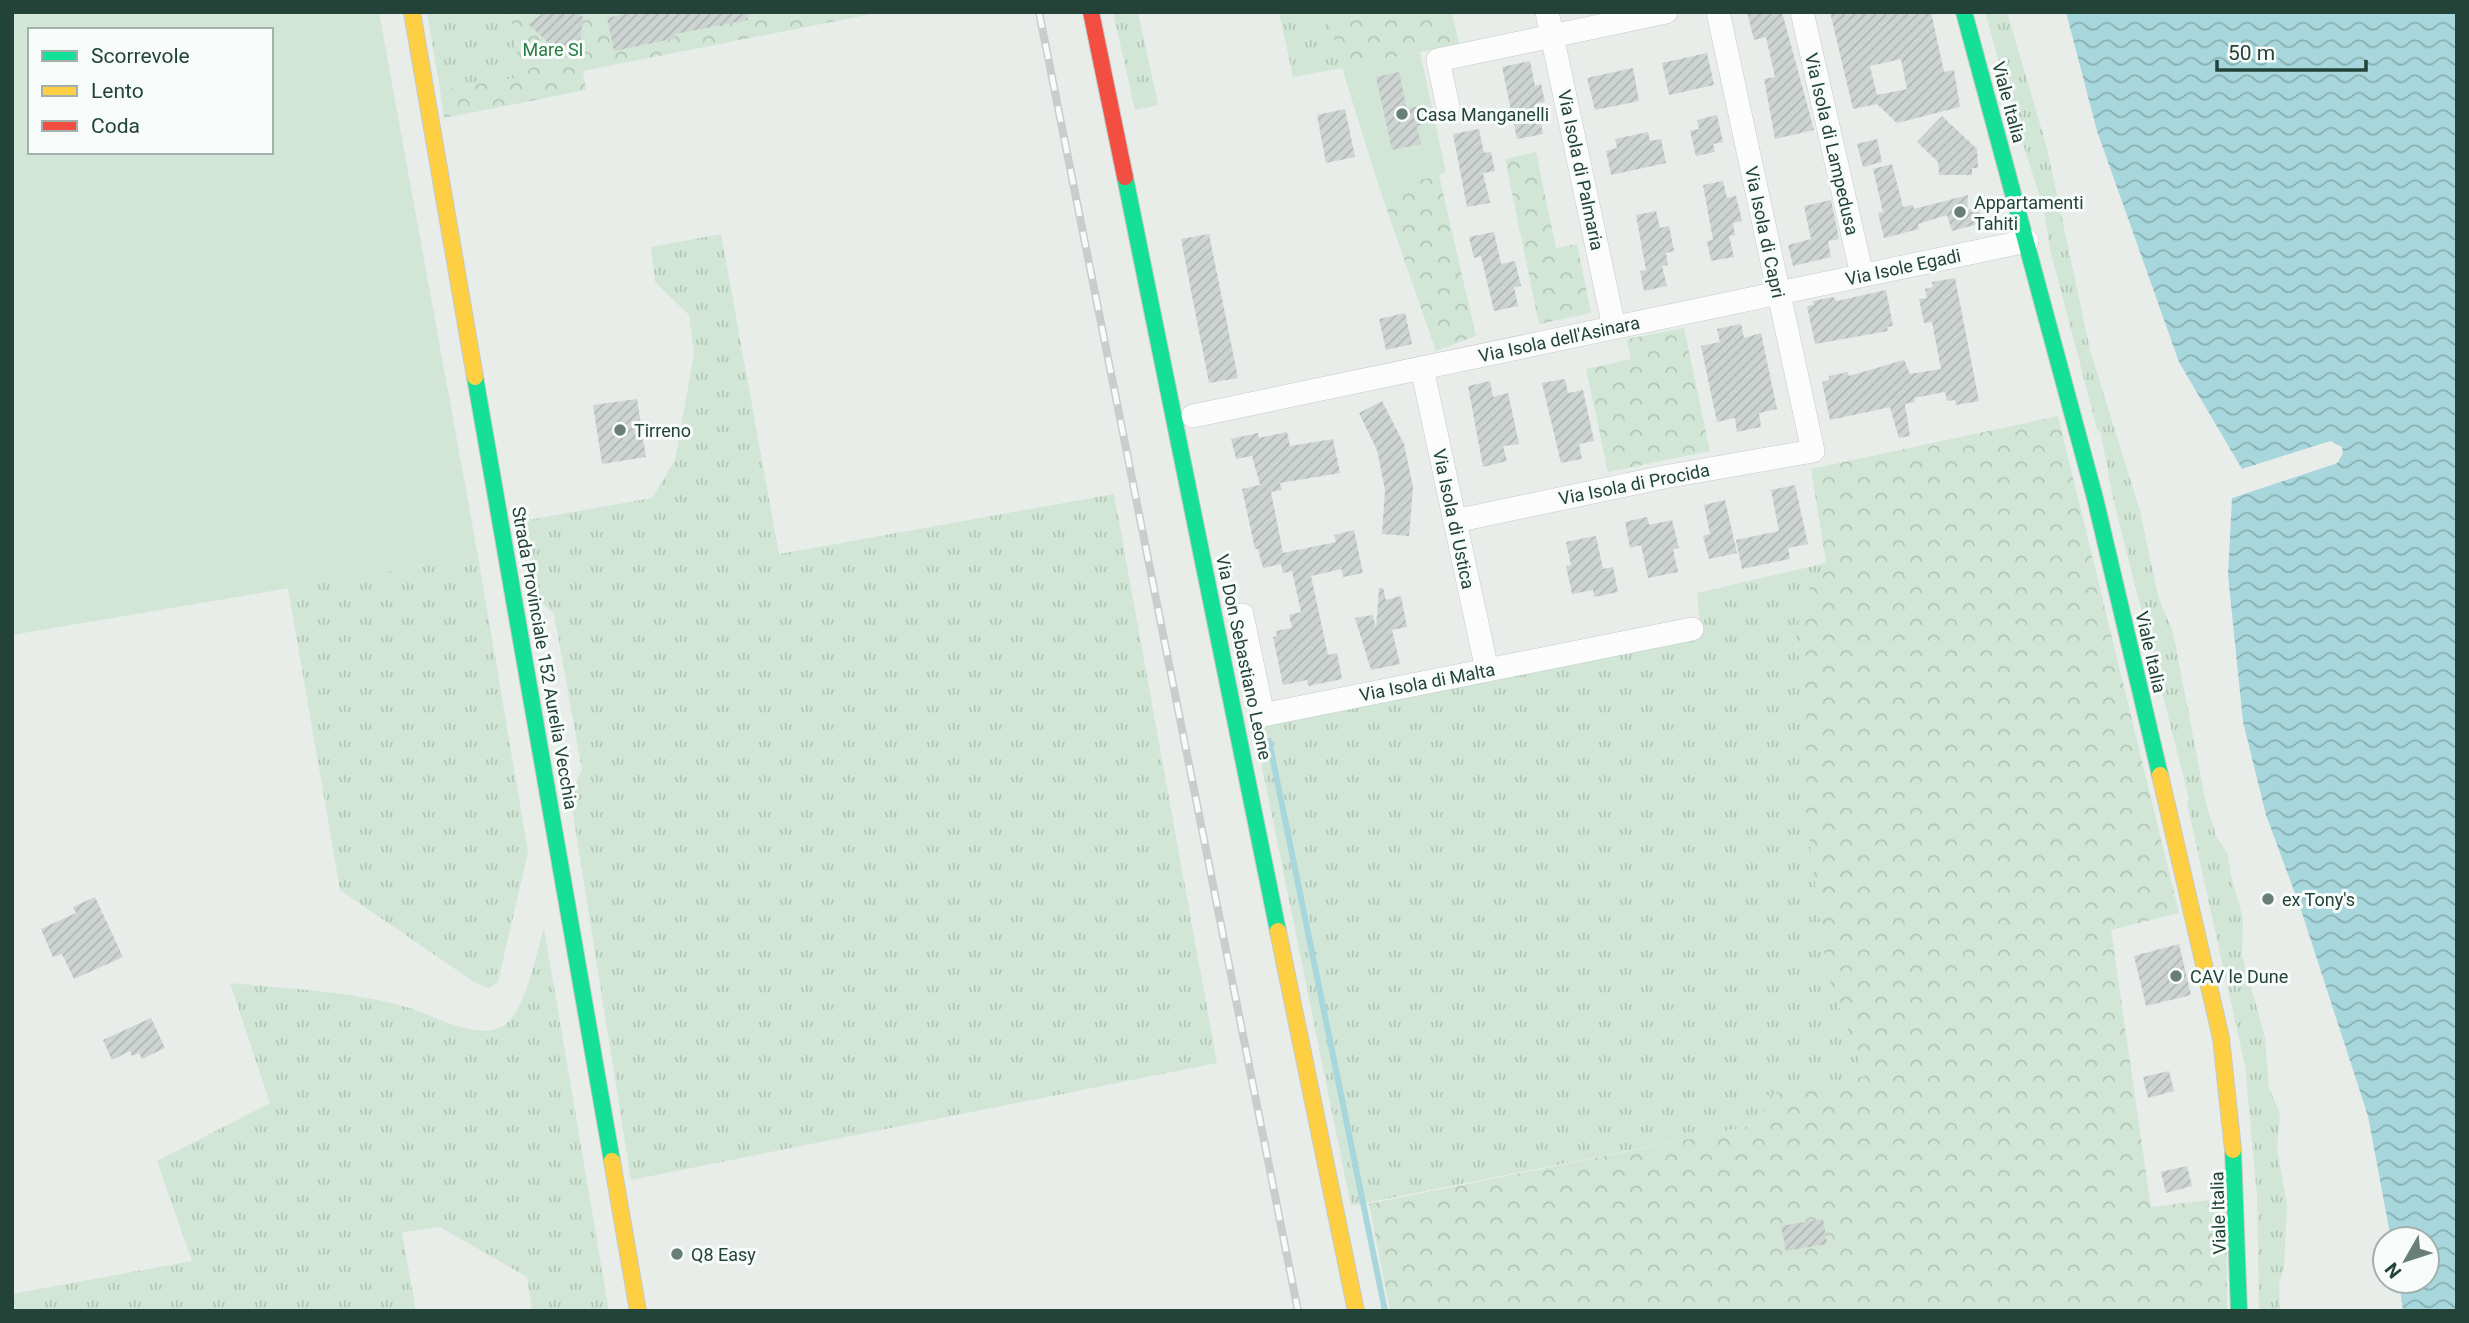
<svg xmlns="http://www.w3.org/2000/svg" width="2469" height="1323" font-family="Roboto,sans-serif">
<defs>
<pattern id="grass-tufts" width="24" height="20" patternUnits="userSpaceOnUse" patternTransform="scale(1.75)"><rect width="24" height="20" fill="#d1e6d6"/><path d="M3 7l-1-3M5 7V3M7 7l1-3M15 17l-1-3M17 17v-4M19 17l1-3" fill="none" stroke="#b3c6b8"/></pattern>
<pattern id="forest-crowns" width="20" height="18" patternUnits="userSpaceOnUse" patternTransform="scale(1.75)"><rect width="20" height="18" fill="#d1e6d6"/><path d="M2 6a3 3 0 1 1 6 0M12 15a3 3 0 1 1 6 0" fill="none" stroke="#b3c6b8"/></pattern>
<pattern id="water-waves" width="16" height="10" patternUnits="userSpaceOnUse" patternTransform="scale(1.75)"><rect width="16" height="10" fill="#a7d7dc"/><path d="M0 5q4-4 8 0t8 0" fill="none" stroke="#88b0b3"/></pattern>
<pattern id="building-hatch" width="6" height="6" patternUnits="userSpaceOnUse" patternTransform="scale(1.75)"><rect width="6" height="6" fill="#ced4d1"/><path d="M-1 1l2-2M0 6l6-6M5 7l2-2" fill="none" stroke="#b1b7b4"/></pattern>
</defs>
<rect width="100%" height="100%" fill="#e8edea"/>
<g fill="url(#grass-tufts)">
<polygon points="427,12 510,12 521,77 440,90"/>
<polygon points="1113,12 1138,12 1158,105 1135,110"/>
<polygon points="1279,12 1327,12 1342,68 1293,77"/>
<polygon points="1985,12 2007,12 2047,148 2090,350 2140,511 2158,596 2173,632 2206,803 2216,836 2228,854 2231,876 2243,918 2242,955 2265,1037 2269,1088 2280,1113 2277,1149 2287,1204 2284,1269 2279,1283 2280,1311 2259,1311 2257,1196 2245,1066 2187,803 2189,799 2112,494 2101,433 2097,429 2050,249 2044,210 2018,128 2020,125 2014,117"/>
<polygon points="721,234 779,554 1114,494 1217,1063 631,1180 570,795 582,770 554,614 536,597 522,521 652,498 675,460 694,354 689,315 655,282 651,247"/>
<polygon points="478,556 528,852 498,982 489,988 477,984 340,890 288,588"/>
<polygon points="1826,563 1796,639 1806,702 1806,815 1827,974 1865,1076 1761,1097 1766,1123 1351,1206 1255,732 1260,723 1701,636 1697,593"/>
<path d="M544 928 609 1311H532L527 1277 440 1227 402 1232 416 1311H12V1294L192 1261 157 1161 270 1103 230 983C289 989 353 991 410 1008 435 1016 477 1041 503 1026 526 1012 536 953 544 928Z"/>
</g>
<g fill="url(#forest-crowns)">
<polygon points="510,12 882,12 583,71 586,90 444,118 440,90 521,77"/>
<polygon points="1327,12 1452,12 1459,44 1342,68"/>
<polygon points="1536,152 1556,248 1577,244 1591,313 1539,324 1505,159"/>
<polygon points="1439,175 1476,336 1436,351 1380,190"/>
<polygon points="1684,328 1710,451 1608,472 1586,369 1631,359 1627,339"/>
<polygon points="2058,416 2179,913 2111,930 2151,1207 2226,1198 2227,1311 1390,1311 1369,1204 1766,1123 1761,1097 1865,1076 1827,974 1806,815 1806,702 1796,639 1801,602 1826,563 1811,469"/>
</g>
<g fill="#d1e6d6" fill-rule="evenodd">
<path d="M12 12H379L478 556 12 635ZM30 30H271V152H30Z"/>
<polygon points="1420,52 1446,173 1380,190 1342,68"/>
</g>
<polygon fill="url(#water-waves)" points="2066,12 2457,12 2457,1311 2403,1311 2399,1281 2427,1281 2427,1239 2391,1239 2368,1116 2300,907 2266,815 2243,722 2228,575 2232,498 2337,463 2343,453 2331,441 2242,469 2179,362 2097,131"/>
<polygon fill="#e8edea" points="2331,441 2342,447 2343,453 2337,463 2229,499 2231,495 2336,460 2340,453 2331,445 2243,472 2239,470"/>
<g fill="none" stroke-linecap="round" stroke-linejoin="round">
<polyline stroke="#a7d7dc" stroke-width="6" points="1269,741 1385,1311"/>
</g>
<g fill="url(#building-hatch)" fill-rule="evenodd">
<polygon points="545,12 576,12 583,17 578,59 564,57 528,24"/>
<polygon points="635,12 747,12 748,20 675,34 676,38 614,51 607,18"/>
<polygon points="1747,12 1782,12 1814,130 1775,139 1764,79 1775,77 1766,37 1754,40"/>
<path d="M1830 12H1931L1944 72 1954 70 1960 107 1897 123 1877 104 1853 109ZM1901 59 1907 89 1877 95 1870 66Z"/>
<polygon points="1707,53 1714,85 1669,95 1662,63"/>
<polygon points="1530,61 1535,86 1541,84 1545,102 1537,103 1543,134 1517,139 1502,67"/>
<polygon points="1633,68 1639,101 1595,110 1587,78"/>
<polygon points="1399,72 1407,109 1419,106 1423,125 1417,126 1421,144 1392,150 1376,77"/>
<polygon points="1345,109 1355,157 1326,163 1317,115"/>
<polygon points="1717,115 1723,142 1713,144 1715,152 1696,156 1690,131 1699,129 1697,120"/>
<polygon points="1942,116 1977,149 1978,168 1972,168 1972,175 1939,175 1938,162 1917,142"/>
<polygon points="1479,129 1484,153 1491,152 1495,171 1483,173 1490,203 1467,207 1453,134"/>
<polygon points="1648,132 1650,141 1661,139 1666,163 1611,175 1606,151 1617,148 1615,139"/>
<polygon points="1877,139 1882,162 1863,167 1857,144"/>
<polygon points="1892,164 1903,207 1913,205 1914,209 1968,195 1967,210 1978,207 1982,223 1952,231 1947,215 1918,224 1919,229 1884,238 1878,213 1883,212 1873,169"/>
<polygon points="1723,181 1727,198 1736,196 1742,221 1733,223 1735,235 1729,236 1734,257 1711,261 1707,241 1713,240 1703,185"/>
<polygon points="1831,200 1839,239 1828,241 1831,257 1793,266 1788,245 1811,239 1804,206"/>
<polygon points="1656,211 1660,228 1669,226 1674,251 1666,253 1668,265 1662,266 1667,286 1644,291 1640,271 1646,270 1636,215"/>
<polygon points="1494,232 1501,264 1515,261 1521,286 1514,287 1518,306 1494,311 1481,256 1474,258 1469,237"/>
<polygon points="1209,234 1238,378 1209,383 1181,239"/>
<polygon points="1955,278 1979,401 1956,405 1955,400 1947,401 1945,392 1914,398 1915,402 1905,404 1910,436 1899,438 1890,407 1830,420 1822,382 1829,380 1829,376 1848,372 1849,376 1904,360 1910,374 1941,369 1932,322 1924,323 1919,299 1927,298 1925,289 1933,287 1932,282"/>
<polygon points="1886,290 1893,326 1887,327 1888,331 1815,344 1807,306 1814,305 1813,301 1833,297 1837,301"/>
<polygon points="1405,313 1412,344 1386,350 1379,319"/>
<polygon points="1741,324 1744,338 1761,333 1777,409 1759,413 1761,427 1737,432 1735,418 1717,422 1701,346 1720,342 1717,329"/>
<polygon points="1565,379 1568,393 1583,390 1594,441 1579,444 1582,459 1561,463 1542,383"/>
<polygon points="1490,381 1493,397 1508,393 1519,444 1503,446 1507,461 1483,467 1468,386"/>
<polygon points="637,399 646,457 602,464 593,405"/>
<polygon points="1382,401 1404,444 1413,487 1409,536 1382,534 1385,490 1377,450 1359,413"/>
<polygon points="1287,432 1290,446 1333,439 1340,473 1280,483 1282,490 1271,492 1283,553 1336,542 1334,535 1354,530 1363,573 1343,577 1342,569 1311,576 1328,655 1337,653 1342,679 1308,686 1307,680 1283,685 1273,637 1277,636 1276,631 1292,628 1289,615 1301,612 1292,571 1283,573 1281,564 1263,568 1258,549 1255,549 1242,489 1260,485 1252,456 1236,459 1231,439 1258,433 1259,438"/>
<polygon points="1795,485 1808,544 1788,548 1790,559 1742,569 1736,540 1779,531 1771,490"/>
<polygon points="1725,500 1737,553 1709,559 1703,536 1710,534 1704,505"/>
<polygon points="1647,517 1649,525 1672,520 1679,548 1673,549 1678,572 1648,578 1641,545 1630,548 1625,522"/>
<polygon points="1596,536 1603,569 1613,567 1618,592 1594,597 1593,590 1572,594 1566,566 1571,565 1566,542"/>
<polygon points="1379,588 1383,588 1386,600 1401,596 1407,627 1392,630 1400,664 1371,670 1355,618 1373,615 1376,628"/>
<polygon points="95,897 123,957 74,979 62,954 53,957 41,929 76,913 73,907"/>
<polygon points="2179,944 2191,995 2146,1006 2134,956"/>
<polygon points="151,1018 165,1048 142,1059 139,1053 132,1056 130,1051 112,1060 103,1040"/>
<polygon points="2169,1071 2174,1091 2148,1098 2143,1077"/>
<polygon points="2187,1166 2192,1186 2166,1193 2161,1172"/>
<polygon points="1823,1219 1827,1244 1786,1251 1781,1226"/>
</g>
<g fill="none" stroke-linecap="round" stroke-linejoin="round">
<g stroke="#c5cac7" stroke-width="24">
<g id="street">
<polyline points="1547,12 1614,327"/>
<polyline points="1802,12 1862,275"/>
<polyline points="1448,107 1438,60 1666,12"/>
<polyline points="1422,368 1487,670"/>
<polyline points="1193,416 2027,241"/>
<polyline points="1455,521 1664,477 1813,451 1718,12"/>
<polyline points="1242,615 1263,715 1692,629"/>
</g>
</g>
<g stroke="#c3cbc7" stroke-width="18">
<g id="fast">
<polyline points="1964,12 2095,498 2160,775"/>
<polyline points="1125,177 1278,931"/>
<polyline points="475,377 612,1161"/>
<polyline points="2233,1150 2239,1311"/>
</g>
</g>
<g stroke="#c3cbc7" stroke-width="18">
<g id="slow">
<polyline points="412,12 475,377"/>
<polyline points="2160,775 2221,1038 2233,1150"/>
<polyline points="1278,931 1356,1311"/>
<polyline points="612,1161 638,1311"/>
</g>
</g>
<g stroke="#c3cbc7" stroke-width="18">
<polyline id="jam" points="1091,12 1125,177"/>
</g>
<use href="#street" stroke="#fcfcfc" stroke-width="23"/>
<use href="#fast" stroke="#16e098" stroke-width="16"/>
<use href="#slow" stroke="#ffcf43" stroke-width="16"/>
<use href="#jam" stroke="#f24e42" stroke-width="16"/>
<g stroke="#c9cdcb" stroke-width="8">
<polyline id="rail" points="1039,12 1298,1311"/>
</g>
<use href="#rail" stroke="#f7fbf9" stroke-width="5" stroke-dasharray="16" stroke-linecap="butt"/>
</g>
<g fill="#687e77" stroke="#f7fbf9" stroke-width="2.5">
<circle cx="1402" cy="114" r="7"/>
<circle cx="1960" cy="212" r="7"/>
<circle cx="620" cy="430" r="7"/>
<circle cx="2268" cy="899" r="7"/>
<circle cx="2176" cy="976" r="7"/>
<circle cx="677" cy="1254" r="7"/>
</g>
<g text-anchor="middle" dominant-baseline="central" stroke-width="6" stroke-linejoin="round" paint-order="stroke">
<g font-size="18" fill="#2a7c47" stroke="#f7fbf9">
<text x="553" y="49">Mare SI</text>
</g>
<g font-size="18" fill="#234339" stroke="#f7fbf9">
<text transform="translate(2009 102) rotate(75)">Viale Italia</text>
<text transform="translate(1832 144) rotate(77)">Via Isola di Lampedusa</text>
<text transform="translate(1581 170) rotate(78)">Via Isola di Palmaria</text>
<text transform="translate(1765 232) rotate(78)">Via Isola di Capri</text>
<text transform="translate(1903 267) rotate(-12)">Via Isole Egadi</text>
<text transform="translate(1559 339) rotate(-12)">Via Isola dell'Asinara</text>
<text transform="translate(1634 484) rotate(-11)">Via Isola di Procida</text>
<text transform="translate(1454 519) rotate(78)">Via Isola di Ustica</text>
<text transform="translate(2151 652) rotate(77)">Viale Italia</text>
<text transform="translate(1244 657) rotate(78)">Via Don Sebastiano Leone</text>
<text transform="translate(545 658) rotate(80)">Strada Provinciale 152 Aurelia Vecchia</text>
<text transform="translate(1427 682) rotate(-11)">Via Isola di Malta</text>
<text transform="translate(2218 1213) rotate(-92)">Viale Italia</text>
</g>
<g font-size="18" fill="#234339" stroke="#f7fbf9" text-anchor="start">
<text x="1416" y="114">Casa Manganelli</text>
<text x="1974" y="202">Appartamenti<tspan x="1974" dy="21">Tahiti</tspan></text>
<text x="634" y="430">Tirreno</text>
<text x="2282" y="899">ex Tony's</text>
<text x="2190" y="976">CAV le Dune</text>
<text x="691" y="1254">Q8 Easy</text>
</g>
</g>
<rect width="2469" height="1323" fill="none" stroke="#234339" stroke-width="28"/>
<rect x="28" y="28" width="245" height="126" fill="#f7fbf9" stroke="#a2b1ac" stroke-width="2"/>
<rect x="42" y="51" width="35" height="10" fill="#16e098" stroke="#a2b1ac" stroke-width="2"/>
<text x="91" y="63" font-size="21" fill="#234339">Scorrevole</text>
<rect x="42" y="86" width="35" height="10" fill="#ffcf43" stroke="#a2b1ac" stroke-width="2"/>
<text x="91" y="98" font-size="21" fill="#234339">Lento</text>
<rect x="42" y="121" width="35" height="10" fill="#f24e42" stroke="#a2b1ac" stroke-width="2"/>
<text x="91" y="133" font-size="21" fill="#234339">Coda</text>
<g transform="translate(2406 1260) rotate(231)"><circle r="33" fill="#f7fbf9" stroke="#a2b1ac" stroke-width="2"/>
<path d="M0-5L12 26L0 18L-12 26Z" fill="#687e77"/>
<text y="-10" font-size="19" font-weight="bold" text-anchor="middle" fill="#234339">N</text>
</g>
<path d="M2217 60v10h149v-10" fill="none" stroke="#234339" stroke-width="3.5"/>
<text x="2228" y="60" font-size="21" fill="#234339" stroke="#f7fbf9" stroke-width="5" paint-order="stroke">50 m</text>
</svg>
